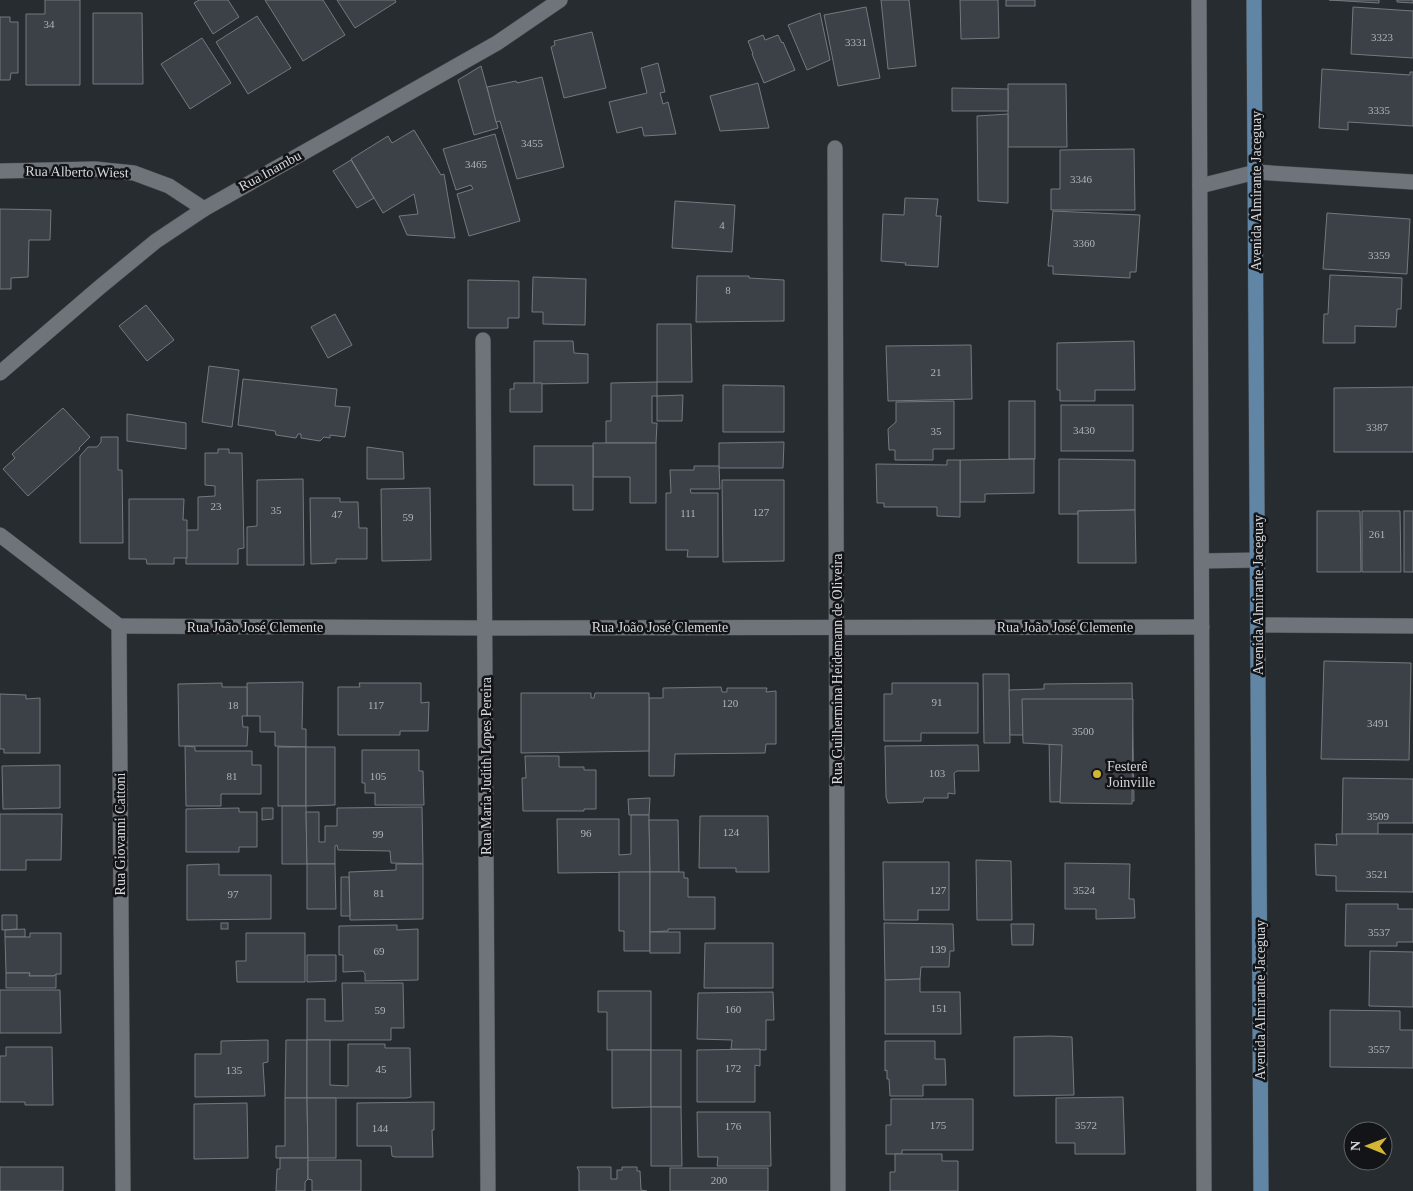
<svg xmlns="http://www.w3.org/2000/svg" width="1413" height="1191" font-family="'Times New Roman',serif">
<rect width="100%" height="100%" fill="#272c31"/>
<g fill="#3b4146" stroke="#73797f">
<polygon points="45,0 80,0 80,85 26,85 26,14 45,14"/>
<polygon points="199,0 228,0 239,17 213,34 194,3"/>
<polygon points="265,0 323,0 345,35 303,61"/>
<polygon points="337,0 395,0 396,2 355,28"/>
<polygon points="881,0 909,0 916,66 888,69"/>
<polygon points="960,0 998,0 999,38 961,39"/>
<rect x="1006" y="0" width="29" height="6"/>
<polygon points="1329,0 1379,0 1379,3"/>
<polygon points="1397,0 1413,0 1413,3 1397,2"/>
<polygon points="866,7 880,78 838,86 824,15"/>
<polygon points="1353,7 1413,11 1413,58 1351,54"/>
<polygon points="93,13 142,13 143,84 93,84"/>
<polygon points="820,13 830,60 807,70 788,25"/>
<polygon points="257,16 291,68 248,94 216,42"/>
<polygon points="0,17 10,17 10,22 18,22 18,73 11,73 10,80 0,80"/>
<polygon points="592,32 606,88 564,98 551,47 555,45 554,41"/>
<polygon points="763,35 765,40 778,35 782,43 783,42 795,70 764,83 752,54 753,54 748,41"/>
<polygon points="202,38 231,83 190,109 161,64"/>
<polygon points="658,63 665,92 660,93 663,104 668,102 676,134 644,136 642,127 617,133 609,102 647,93 641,68"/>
<polygon points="481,66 498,128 474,135 458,80"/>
<polygon points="1322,69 1410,75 1410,72 1413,72 1413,126 1348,122 1348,130 1319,128"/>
<polygon points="542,77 564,167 517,179 500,121 496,122 487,87 516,81 517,83"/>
<polygon points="758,83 769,128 720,131 710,96"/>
<polygon points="1008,84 1066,84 1067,147 1008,147"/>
<polygon points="952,88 1008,89 1008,111 952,111"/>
<polygon points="1008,114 1008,203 978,201 977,116"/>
<polygon points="414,130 441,175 444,174 455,238 407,235 399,216 418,214 414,194 383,213 351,159 388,136 392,143"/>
<polygon points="495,134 520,221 469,236 457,194 473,189 471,185 456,190 443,149"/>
<polygon points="1134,149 1135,210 1051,210 1051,189 1060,189 1060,150"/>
<polygon points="351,160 374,198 357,208 333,171"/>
<polygon points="905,198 938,199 936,216 941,216 938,267 905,265 906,263 881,261 883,214 904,215"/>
<polygon points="675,201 735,205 732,252 672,248"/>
<polygon points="0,209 51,210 50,240 29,240 28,277 11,278 11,289 0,289"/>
<polygon points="1053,211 1140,215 1136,272 1130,272 1130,278 1053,274 1053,266 1048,266"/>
<polygon points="1327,213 1410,219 1407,274 1323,269"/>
<polygon points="1330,275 1402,278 1401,309 1397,309 1396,327 1355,326 1355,343 1323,343 1324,314 1328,314"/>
<polygon points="697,276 749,276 749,278 784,280 784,321 696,322"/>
<polygon points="533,277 586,279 585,325 543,324 543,312 532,312"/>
<polygon points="468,280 519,281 519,318 508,318 508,328 468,328"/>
<polygon points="146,305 174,340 147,361 119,326"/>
<polygon points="335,314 352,345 328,358 311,327"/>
<polygon points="657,324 691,324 692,382 657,382"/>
<polygon points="534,341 573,341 574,353 588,354 588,383 534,384"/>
<polygon points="1134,341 1135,390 1095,390 1095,401 1060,401 1060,390 1057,390 1057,343"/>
<polygon points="971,345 972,399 888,401 886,346"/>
<polygon points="209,366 239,370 232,427 202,422"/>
<polygon points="243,379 337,389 335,406 350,407 345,437 330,435 330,438 324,437 320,441 301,438 301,434 298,434 296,438 276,435 275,431 238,425"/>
<polygon points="657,382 657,396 652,396 652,423 657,423 656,443 606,443 606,421 611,421 611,383"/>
<polygon points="514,383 542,383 542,412 510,412 510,389 514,389"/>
<polygon points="723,385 784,386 784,432 723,432"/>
<polygon points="1413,387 1413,452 1334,452 1334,388"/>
<polygon points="683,395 682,421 657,421 657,396"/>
<polygon points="954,401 954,449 933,449 933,460 895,460 895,450 889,450 888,429 896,422 896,402"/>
<rect x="1009" y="401" width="26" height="58"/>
<rect x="1061" y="405" width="72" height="46"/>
<polygon points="63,408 90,437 79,448 80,449 28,496 3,469 15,458 12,454"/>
<polygon points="127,414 186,423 186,449 127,441"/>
<polygon points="101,437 118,437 118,470 122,470 123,543 80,543 80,456 88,447 97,447 101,442"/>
<polygon points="784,442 783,468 719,468 719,443"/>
<polygon points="593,443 656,443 656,503 630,503 630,477 593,477"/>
<polygon points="534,446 593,446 593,510 573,510 573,485 534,485"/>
<polygon points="367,447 403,452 404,479 367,479"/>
<polygon points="218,449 229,449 229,453 242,453 244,548 238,549 238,564 186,564 186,530 198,530 198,497 215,496 215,486 205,485 205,453 218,453"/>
<polygon points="1034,459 1034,493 985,494 985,502 960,502 960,460"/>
<polygon points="1059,459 1135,460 1135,510 1078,511 1078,514 1059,514"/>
<polygon points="947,460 960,460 960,517 937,516 937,507 884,507 884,503 877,503 876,464 947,465"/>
<polygon points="694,466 719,466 720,489 690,489 691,493 718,493 718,557 687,557 688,550 666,550 666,493 671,493 670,470 694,470"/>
<polygon points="303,479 304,565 247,565 247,527 257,526 257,480"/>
<polygon points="722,480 784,480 784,561 723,562"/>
<polygon points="430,488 431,560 382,561 381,489"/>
<polygon points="310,498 340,498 340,502 358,502 359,528 367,528 367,559 336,559 336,563 311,564"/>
<polygon points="129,499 184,499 183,520 187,520 187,558 174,558 174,564 147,564 146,559 129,559"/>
<polygon points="1135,510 1136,563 1078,563 1078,511"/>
<polygon points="1317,511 1360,511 1361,572 1317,572"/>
<polygon points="1362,511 1400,511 1401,572 1362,572"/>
<rect x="1404" y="511" width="9" height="61"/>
<polygon points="1324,661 1411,663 1409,760 1321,759"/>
<polygon points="983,674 1009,674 1010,743 984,743"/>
<polygon points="303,682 302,729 306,729 306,747 275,746 275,732 260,732 260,716 247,716 247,683"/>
<polygon points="222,683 222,687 247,687 247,716 242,716 243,727 248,727 247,746 179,746 178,684"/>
<polygon points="359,683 421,683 421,703 429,702 428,731 400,731 400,735 338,735 338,687 360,687"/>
<polygon points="892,683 978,683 978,733 921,733 921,741 884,741 884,694 892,694"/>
<polygon points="1132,683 1134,801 1050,802 1049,735 1010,735 1009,690 1044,689 1044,684"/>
<polygon points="721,687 722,692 727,692 727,688 767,688 766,692 776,691 776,744 766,744 765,753 675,754 674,776 649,776 649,698 663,698 663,688"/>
<polygon points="521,693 591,693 591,698 594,698 595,693 649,693 649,751 521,753"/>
<polygon points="0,694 26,695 26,699 40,698 40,753 4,753 4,749 0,749"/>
<polygon points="1022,699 1133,699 1132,804 1060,803 1062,745 1023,743"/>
<polygon points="978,745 979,771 957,771 954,773 955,794 948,793 948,798 924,798 923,802 888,803 886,797 885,746"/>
<polygon points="185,746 195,747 195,751 252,751 252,765 261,765 261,794 221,794 221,806 186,806"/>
<rect x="278" y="747" width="28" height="59"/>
<polygon points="306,747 335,747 335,805 306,806"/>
<polygon points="362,750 419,750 419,771 423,771 424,805 375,805 375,793 365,793 365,783 362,783"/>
<polygon points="525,756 559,756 559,767 584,767 584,770 596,770 596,809 584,809 584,811 523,811 522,778 526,778"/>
<polygon points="60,765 60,808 3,809 2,766"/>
<polygon points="1343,778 1413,779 1413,823 1378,823 1378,834 1342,834"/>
<polygon points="650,798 649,815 629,815 628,799"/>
<polygon points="282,806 306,806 307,864 282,864"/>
<polygon points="422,807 423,864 391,863 390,851 338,850 337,845 335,846 335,864 307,864 306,812 319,812 319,842 325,842 325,826 337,826 337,808"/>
<polygon points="239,808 239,812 257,812 257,847 239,847 239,852 186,852 186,809"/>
<polygon points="262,808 273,808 273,819 262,820"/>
<polygon points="0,814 62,814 61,860 26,860 26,870 0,870"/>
<polygon points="631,815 649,815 650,872 558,873 557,819 619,819 619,855 631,854"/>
<polygon points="700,816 768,816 769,872 736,872 736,868 699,868"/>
<polygon points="649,820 678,820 679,872 650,872"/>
<polygon points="1336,834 1413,834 1413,892 1336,891 1336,876 1316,875 1315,844 1337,845"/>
<polygon points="976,860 1011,861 1012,920 977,920"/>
<polygon points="883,862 949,862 949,910 918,910 918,920 884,920"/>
<polygon points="1065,863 1130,864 1129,899 1134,899 1135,918 1096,919 1096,909 1065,909"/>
<polygon points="219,864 219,875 271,875 271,919 187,920 187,865"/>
<polygon points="307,864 335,864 336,909 307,909"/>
<polygon points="396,864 423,864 423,919 350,920 349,872 396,870"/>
<polygon points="619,872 650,872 650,951 624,951 624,931 619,931"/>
<polygon points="650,872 684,872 684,878 688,878 688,897 715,897 715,929 668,929 668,931 650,932"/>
<polygon points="341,877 349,877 350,916 341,916"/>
<polygon points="1346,904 1398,904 1398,909 1413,909 1413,942 1397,942 1397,946 1345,946"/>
<polygon points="2,915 17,915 17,929 2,930"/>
<rect x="221" y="923" width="7" height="6"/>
<polygon points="884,923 953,924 954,951 950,951 949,967 921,967 920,979 885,980"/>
<polygon points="1011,924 1034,924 1033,945 1012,945"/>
<polygon points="397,925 397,930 418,929 418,980 365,981 365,974 363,971 343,972 343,955 339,955 339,926"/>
<polygon points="25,929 25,937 5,937 5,930"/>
<rect x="650" y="932" width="30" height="21"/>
<polygon points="30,933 61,933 61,974 56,974 54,976 29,976 30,973 6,973 5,937 30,937"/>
<polygon points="246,933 305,933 305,982 237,982 236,961 246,961"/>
<polygon points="705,943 773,943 773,988 704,988"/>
<polygon points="1370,951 1413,952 1413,1007 1369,1006"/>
<polygon points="307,955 336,955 336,981 307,982"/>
<polygon points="6,973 30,973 29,976 54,976 56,974 56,988 6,988"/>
<polygon points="920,979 920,992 960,992 961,1034 885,1034 885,980"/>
<polygon points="342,983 403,983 404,1028 391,1028 391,1040 307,1040 307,999 325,999 325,1021 343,1021"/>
<polygon points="0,990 60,990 61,1033 0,1033"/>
<polygon points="598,991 651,991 651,1050 607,1050 607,1012 598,1012"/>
<polygon points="773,992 774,1020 766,1020 766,1050 731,1049 732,1040 697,1039 698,993"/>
<polygon points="1330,1010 1400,1011 1400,1030 1413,1030 1413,1068 1330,1067"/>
<polygon points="1050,1036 1072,1037 1074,1095 1014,1096 1014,1037"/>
<polygon points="268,1040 268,1062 263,1063 265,1096 195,1097 195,1054 221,1054 221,1041"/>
<polygon points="286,1040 307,1040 307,1098 285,1098"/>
<polygon points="307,1040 330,1040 330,1085 348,1086 348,1044 385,1044 385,1048 410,1048 411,1097 406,1098 307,1098"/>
<polygon points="885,1041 935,1041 935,1059 945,1059 946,1085 923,1085 923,1096 890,1096 889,1079 887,1079 887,1070 885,1071"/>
<polygon points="6,1047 52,1047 53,1105 25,1105 25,1102 0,1102 0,1056 6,1056"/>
<polygon points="760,1049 760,1066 755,1065 755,1102 697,1102 697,1050"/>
<polygon points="612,1050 651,1050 651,1107 612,1108"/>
<rect x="651" y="1050" width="30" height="57"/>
<polygon points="1123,1097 1125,1154 1075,1154 1075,1143 1056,1143 1056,1098"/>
<polygon points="285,1098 307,1098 308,1158 276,1158 276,1146 285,1146"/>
<polygon points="307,1098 336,1098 336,1158 308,1158"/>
<polygon points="891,1099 973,1099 973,1150 902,1150 902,1154 886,1154 886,1125 891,1125"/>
<polygon points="434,1102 434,1130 432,1130 433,1157 395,1157 392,1156 391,1146 357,1146 357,1103"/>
<polygon points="247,1103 248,1158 194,1159 194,1104"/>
<polygon points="651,1107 681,1107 682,1166 651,1166"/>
<polygon points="697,1112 770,1112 771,1166 717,1166 718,1157 698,1157"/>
<polygon points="895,1154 942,1154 942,1161 958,1161 958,1191 890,1191 890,1172 895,1172"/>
<polygon points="280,1158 308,1158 308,1179 305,1182 305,1191 276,1191 277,1169 280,1169"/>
<polygon points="308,1160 361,1160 361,1191 312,1191 312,1180 308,1179"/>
<rect x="0" y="1167" width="63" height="24"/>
<polygon points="577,1167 611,1167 611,1179 617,1179 617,1170 622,1170 622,1167 637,1167 637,1171 640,1171 641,1190 647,1191 579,1191 579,1171"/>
<rect x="670" y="1168" width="98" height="23"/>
</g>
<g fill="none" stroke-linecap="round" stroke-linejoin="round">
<g stroke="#43484c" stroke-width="16">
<g id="minor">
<polyline points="1199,0 1204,1191"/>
<polyline points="835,148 838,1191"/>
<polyline points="0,171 95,169 134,173 169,186 204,209"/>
<polyline points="1200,186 1256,172 1413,182"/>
<polyline points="483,340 488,1191"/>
<polyline points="0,373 100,287 156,241 204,209 497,43 560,0"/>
<polyline points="0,535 119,626 123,1191"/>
<polyline points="1202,561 1258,560"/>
<polyline points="1258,625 1413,626"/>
<polyline points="119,626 485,628 1202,627"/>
</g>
</g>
<g stroke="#43484c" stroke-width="16">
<polyline id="major" points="1254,0 1261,1191"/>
</g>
<use href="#minor" stroke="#6e747a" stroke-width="15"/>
<use href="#major" stroke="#6186a5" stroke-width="15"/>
</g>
<circle fill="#d4b635" stroke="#121417" stroke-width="2" cx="1097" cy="774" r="5"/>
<g text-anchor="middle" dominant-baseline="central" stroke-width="5" stroke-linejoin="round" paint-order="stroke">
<g font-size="11" fill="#afb3b6">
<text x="49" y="24">34</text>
<text x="1382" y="37">3323</text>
<text x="856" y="42">3331</text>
<text x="1379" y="110">3335</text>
<text x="532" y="143">3455</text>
<text x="476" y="164">3465</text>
<text x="1081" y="179">3346</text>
<text x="722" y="225">4</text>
<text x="1084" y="243">3360</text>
<text x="1379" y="255">3359</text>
<text x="728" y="290">8</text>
<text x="936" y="372">21</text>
<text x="1377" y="427">3387</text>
<text x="1084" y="430">3430</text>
<text x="936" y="431">35</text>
<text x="216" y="506">23</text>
<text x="276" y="510">35</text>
<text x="761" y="512">127</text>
<text x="688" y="513">111</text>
<text x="337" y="514">47</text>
<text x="408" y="517">59</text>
<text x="1377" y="534">261</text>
<text x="937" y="702">91</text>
<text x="730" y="703">120</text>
<text x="233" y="705">18</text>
<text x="376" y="705">117</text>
<text x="1378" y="723">3491</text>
<text x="1083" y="731">3500</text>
<text x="937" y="773">103</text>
<text x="232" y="776">81</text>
<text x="378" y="776">105</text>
<text x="1378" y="816">3509</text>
<text x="731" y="832">124</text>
<text x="586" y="833">96</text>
<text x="378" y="834">99</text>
<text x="1377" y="874">3521</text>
<text x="938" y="890">127</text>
<text x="1084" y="890">3524</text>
<text x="379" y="893">81</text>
<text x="233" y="894">97</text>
<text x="1379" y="932">3537</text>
<text x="938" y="949">139</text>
<text x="379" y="951">69</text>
<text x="939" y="1008">151</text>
<text x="733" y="1009">160</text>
<text x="380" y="1010">59</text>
<text x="1379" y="1049">3557</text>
<text x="733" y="1068">172</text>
<text x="381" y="1069">45</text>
<text x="234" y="1070">135</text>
<text x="938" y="1125">175</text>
<text x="1086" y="1125">3572</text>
<text x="733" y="1126">176</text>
<text x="380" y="1128">144</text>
<text x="719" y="1180">200</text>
</g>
<g font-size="14" fill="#d6d9dc" stroke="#121417">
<text transform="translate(270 171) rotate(-29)">Rua Inambu</text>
<text transform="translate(77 172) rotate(1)">Rua Alberto Wiest</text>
<text transform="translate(1256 191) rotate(-90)">Avenida Almirante Jaceguay</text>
<text transform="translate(1258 595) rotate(-90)">Avenida Almirante Jaceguay</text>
<text x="255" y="627">Rua João José Clemente</text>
<text x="660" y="627">Rua João José Clemente</text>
<text x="1065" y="627">Rua João José Clemente</text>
<text transform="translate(837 669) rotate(-90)">Rua Guilhermina Heidemann de Oliveira</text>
<text transform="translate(486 766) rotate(-90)">Rua Maria Judith Lopes Pereira</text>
<text transform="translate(120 834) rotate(-90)">Rua Giovanni Cattoni</text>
<text transform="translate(1260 1000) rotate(-90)">Avenida Almirante Jaceguay</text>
</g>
<g font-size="14" fill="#d6d9dc" stroke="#121417" text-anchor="start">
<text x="1107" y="766">Festerê<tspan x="1107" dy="16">Joinville</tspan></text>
</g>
</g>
<g transform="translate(1368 1146) rotate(271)"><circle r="24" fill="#121417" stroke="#606366"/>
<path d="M0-4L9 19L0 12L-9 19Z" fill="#d4b635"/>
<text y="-8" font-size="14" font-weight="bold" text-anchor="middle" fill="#d6d9dc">N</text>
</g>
</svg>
